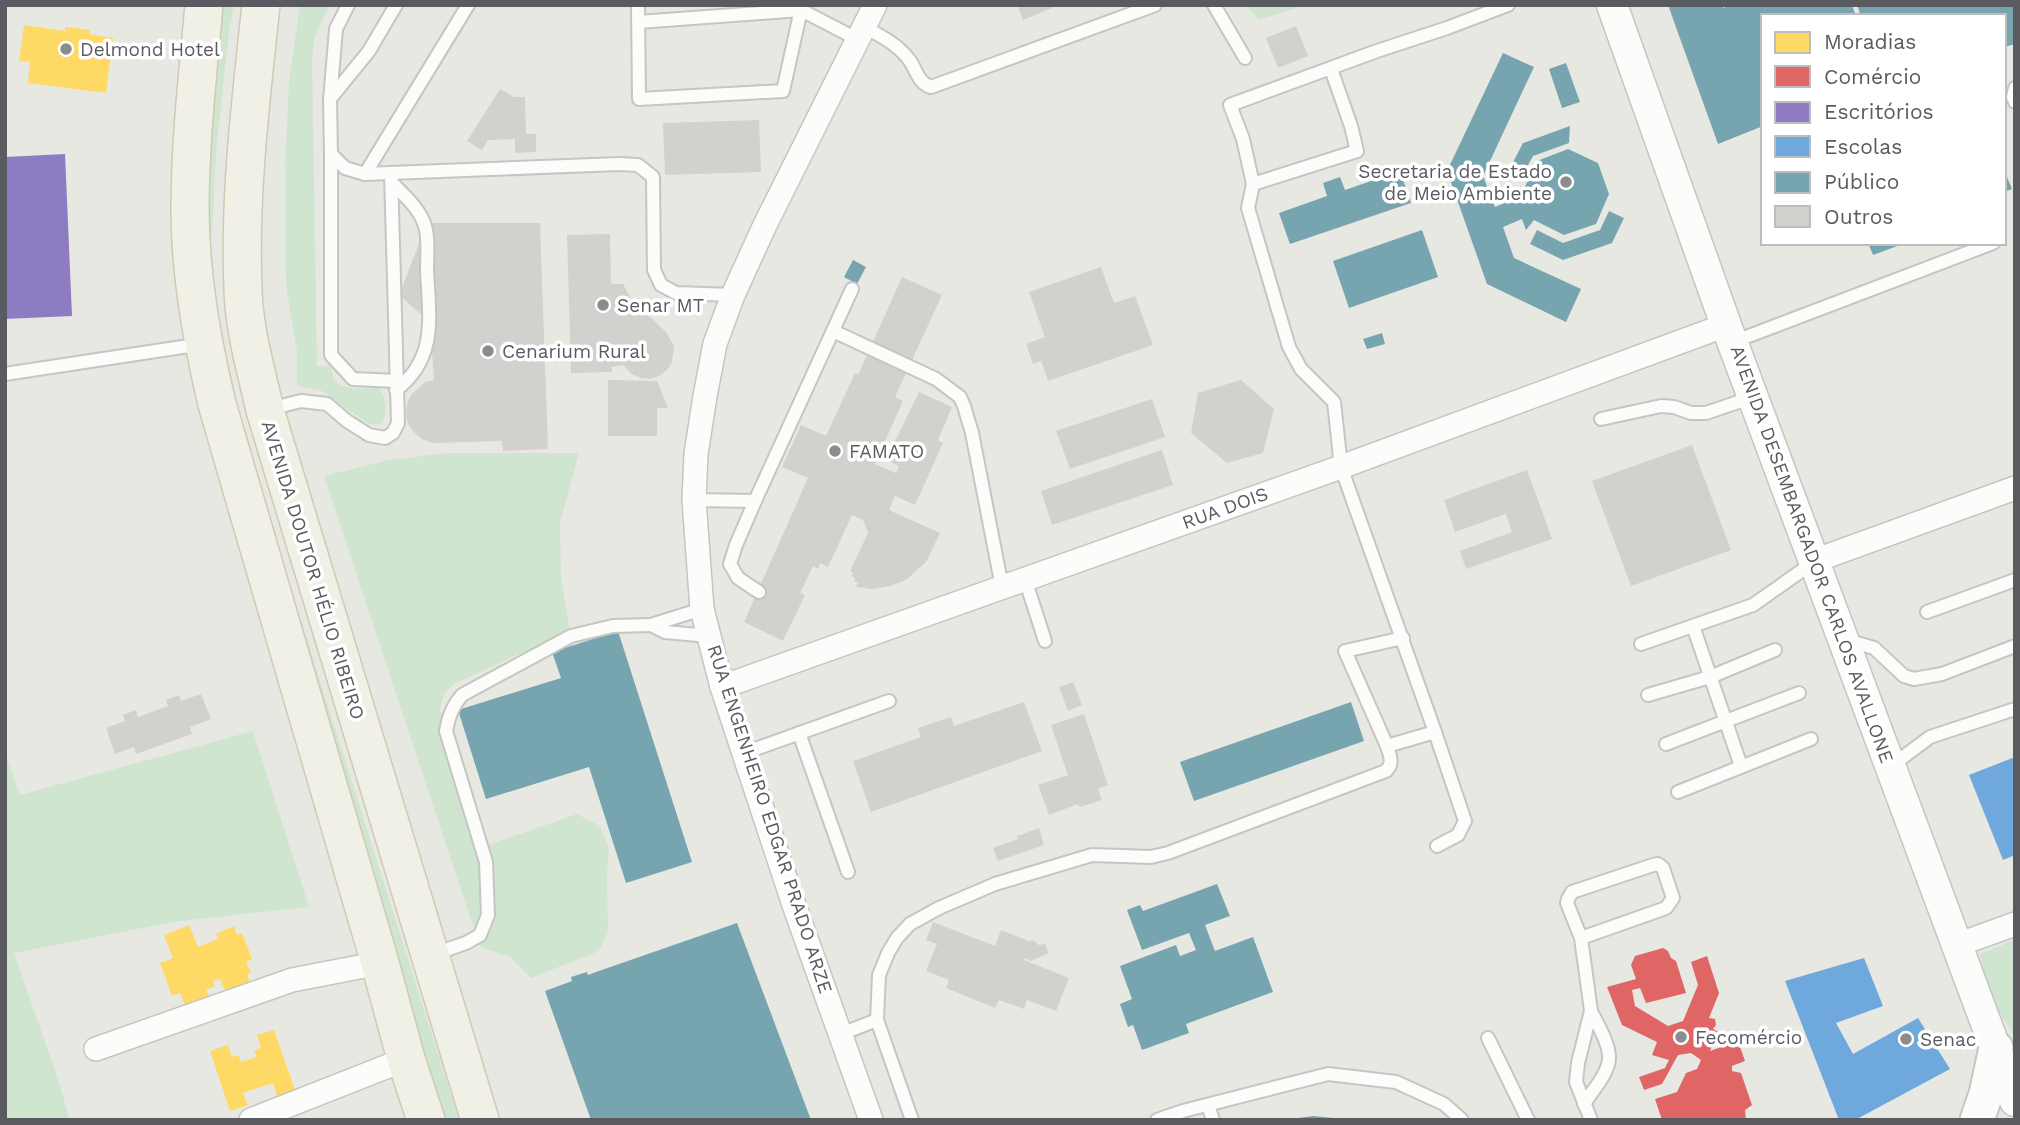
<svg xmlns="http://www.w3.org/2000/svg" width="2020" height="1125" font-family="'Work Sans',sans-serif">
<rect width="100%" height="100%" fill="#e8e8e3"/>
<g fill="#d0e5d0">
<polygon points="205,5 234,5 229,33 217,141 211,246 218,331 239,425 459,1120 446,1120 430,1081 205,352"/>
<path d="M300 5H330L315 36 312 57 317 366H331C331 367 333 377 333 378 341 392 366 388 379 388 386 397 388 414 382 424L374 425 366 422 322 391 297 386V351L286 285 285 165 289 82Z"/>
<polygon points="1245,5 1306,5 1259,20"/>
<polygon points="448,453 579,453 560,523 561,577 570,631 454,684 444,694 440,709 485,846 577,814 600,826 609,848 607,878 608,932 599,951 531,978 510,957 480,947 324,476 389,460"/>
<polygon points="253,731 309,907 173,922 14,953 56,1073 70,1120 5,1120 5,752 20,795"/>
<polygon points="2015,940 2015,1035 1994,1006 1979,954"/>
</g>
<g fill="#ffd966">
<polygon points="24,25 65,31 65,27 90,30 89,34 113,38 106,93 28,83 30,62 19,61"/>
<polygon points="189,925 198,947 218,939 216,934 234,926 237,935 242,933 252,959 246,962 251,973 247,974 252,988 228,997 220,979 213,981 215,986 206,990 212,1003 188,1012 180,993 172,996 160,963 173,958 164,935"/>
<polygon points="274,1030 295,1090 277,1096 273,1083 243,1093 248,1105 230,1111 210,1051 228,1045 232,1057 239,1055 241,1062 257,1057 254,1050 261,1048 257,1035"/>
</g>
<polygon fill="#e06666" points="1663,948 1668,951 1671,958 1676,961 1686,993 1646,1003 1640,988 1632,990 1635,1006 1668,1026 1683,1021 1698,985 1691,962 1707,956 1719,993 1709,1018 1715,1019 1716,1025 1713,1029 1718,1032 1710,1051 1738,1041 1745,1061 1732,1066 1732,1071 1741,1073 1752,1105 1745,1110 1746,1120 1662,1120 1655,1099 1677,1092 1686,1073 1697,1069 1701,1060 1691,1053 1678,1055 1662,1084 1644,1090 1639,1077 1665,1068 1669,1060 1652,1055 1657,1042 1622,1025 1607,987 1636,979 1631,965 1635,956"/>
<polygon fill="#8e7cc3" points="65,154 72,316 5,319 5,157"/>
<g fill="#6fa8dc">
<polygon points="2015,757 2015,855 2003,860 1969,775"/>
<polygon points="1864,958 1883,1006 1836,1023 1853,1054 1918,1018 1950,1069 1855,1120 1839,1120 1785,981"/>
</g>
<g fill="#76a5af">
<polygon points="1668,5 1723,5 1723,8 1730,5 1852,5 1856,16 1763,16 1763,126 1718,144"/>
<polygon points="1857,5 2015,5 2015,44 2004,47 2004,16 1861,16"/>
<polygon points="1503,53 1534,67 1483,176 1495,207 1514,199 1510,189 1523,191 1537,161 1568,149 1598,163 1609,194 1596,224 1564,235 1534,220 1526,230 1522,219 1503,227 1514,258 1581,289 1566,322 1487,284 1447,171"/>
<polygon points="1566,63 1580,102 1562,108 1549,69"/>
<polygon points="1570,126 1569,143 1533,156 1523,174 1510,168 1523,143"/>
<polygon points="2004,170 2012,189 2004,192"/>
<polygon points="1400,171 1411,203 1290,244 1279,213 1327,196 1323,183 1340,177 1345,190"/>
<polygon points="1609,211 1624,218 1612,243 1563,260 1530,244 1537,230 1563,243 1600,230"/>
<polygon points="1422,230 1438,277 1349,308 1333,261"/>
<polygon points="1868,243 1903,243 1903,244 1873,255"/>
<polygon points="853,260 866,267 857,284 844,277"/>
<polygon points="1382,333 1385,344 1367,349 1363,339"/>
<polygon points="618,631 692,862 626,883 589,767 486,799 458,710 561,678 552,652"/>
<polygon points="1351,702 1364,741 1194,801 1180,762"/>
<polygon points="1217,884 1230,916 1205,925 1215,951 1253,937 1273,992 1186,1024 1189,1033 1142,1050 1133,1025 1128,1027 1120,1004 1132,999 1120,966 1176,945 1180,956 1196,950 1189,933 1142,950 1127,910 1140,905 1143,911"/>
<polygon points="737,923 811,1120 591,1120 545,991 572,981 571,977 587,972 588,975 596,972"/>
<polygon points="1313,1116 1333,1118 1333,1120 1299,1120 1298,1118"/>
</g>
<g fill="#d2d1ce">
<polygon points="1017,5 1059,5 1023,20"/>
<polygon points="1296,26 1308,56 1278,68 1266,38"/>
<polygon points="500,89 514,97 525,97 526,134 536,134 536,152 515,153 515,139 488,140 482,150 467,141"/>
<polygon points="759,120 761,172 665,175 663,123"/>
<polygon points="427,223 540,223 548,449 503,451 502,441 432,443 422,439 414,432 408,424 406,413 407,404 411,395 425,382 434,380 430,322 399,295"/>
<polygon points="610,234 611,284 623,284 631,299 666,332 674,346 672,362 667,370 659,376 650,379 641,378 632,374 623,365 612,367 612,372 571,373 567,235"/>
<polygon points="1101,267 1114,303 1135,296 1153,345 1048,381 1041,361 1033,364 1026,344 1045,337 1029,292"/>
<polygon points="902,277 942,295 895,397 903,401 875,464 896,473 899,466 886,460 919,392 952,407 938,440 943,443 915,505 895,496 889,510 940,533 926,562 906,580 890,586 872,589 856,587 858,583 854,581 855,578 852,576 853,573 850,571 868,533 863,520 852,515 828,567 820,563 818,569 813,566 800,593 805,595 783,641 744,622 808,478 782,467 801,425 826,436 855,373 858,375"/>
<polygon points="608,380 657,381 668,408 657,408 657,436 608,436"/>
<polygon points="1241,380 1274,409 1263,453 1227,463 1191,433 1198,393"/>
<polygon points="1152,399 1165,437 1070,469 1056,431"/>
<polygon points="1692,445 1731,550 1631,586 1592,481"/>
<polygon points="1162,450 1173,485 1052,525 1041,491"/>
<polygon points="1527,470 1552,539 1466,569 1460,551 1512,532 1506,514 1455,532 1444,500"/>
<polygon points="1073,682 1082,705 1068,711 1059,687"/>
<polygon points="201,694 211,719 190,727 192,734 136,754 134,747 115,754 106,728 125,721 123,715 136,710 138,717 168,706 166,700 179,695 181,701"/>
<polygon points="1024,702 1042,751 871,812 853,761 921,737 918,728 951,717 954,726"/>
<polygon points="1084,714 1108,785 1098,789 1102,800 1080,807 1078,804 1049,815 1038,785 1068,775 1051,725"/>
<polygon points="1039,828 1044,845 998,861 993,848 1018,839 1017,836"/>
<polygon points="933,922 995,946 1001,930 1031,942 1031,940 1036,942 1038,945 1045,944 1049,953 1031,961 1025,958 1024,960 1069,978 1056,1011 1027,1000 1024,1009 999,1000 995,1008 946,988 949,980 926,971 937,944 926,940"/>
</g>
<g fill="none" stroke-linecap="round" stroke-linejoin="round">
<g stroke="#c5c5c3" stroke-width="16">
<g id="service">
<polyline points="348,5 336,29 330,100 331,154 345,168 365,174 619,164 638,165 653,177 654,270 661,285 676,293 733,295"/>
<polyline points="638,5 639,99 783,91 802,5"/>
<polyline points="1214,5 1245,58"/>
<polyline points="638,22 801,10 857,39"/>
<path d="M864 27C881 36 899 45 910 61 917 71 918 83 931 87L1155 5"/>
<polyline points="2015,88 2013,97 2015,102"/>
<polyline points="330,99 369,51 396,5"/>
<polyline points="331,154 331,355 353,379 396,381"/>
<polyline points="365,174 468,5"/>
<path d="M392 183C404 195 420 209 425 226 429 238 427 256 427 270 429 316 438 358 396 390"/>
<polyline points="1253,184 1357,151 1351,126 1331,69"/>
<polyline points="833,331 936,379 960,397 964,406 972,433 1002,587"/>
<polyline points="1733,342 1993,243"/>
<polyline points="5,374 202,344"/>
<polyline points="269,409 301,401 327,404 347,421 369,435 385,438 393,433 398,423 391,173"/>
<polyline points="1601,419 1661,406 1674,407 1691,413 1706,413 1753,397"/>
<polyline points="694,500 755,501 852,289"/>
<polyline points="755,501 736,545 730,564 738,578 759,592"/>
<polyline points="1025,579 1045,641"/>
<polyline points="702,609 651,625 665,632 709,636"/>
<polyline points="1927,612 2015,580"/>
<polyline points="1693,626 1741,766"/>
<polyline points="1847,640 1874,648 1904,676 1914,679 1942,674 2015,646"/>
<polyline points="1641,644 1753,605 1814,562"/>
<polyline points="1648,695 1710,677 1775,650"/>
<polyline points="1435,732 1465,821 1458,835 1437,846"/>
<polyline points="799,733 848,872"/>
<polyline points="1666,744 1799,693"/>
<polyline points="1387,746 1435,732 1341,467 1334,402 1301,369 1289,347 1248,208 1253,184 1243,139 1230,105 1377,51 1447,28 1508,5"/>
<polyline points="744,753 889,701"/>
<polyline points="1891,766 1930,737 2015,709"/>
<polyline points="1678,792 1811,739"/>
<polyline points="1581,938 1666,908 1673,898 1663,868 1658,864 1653,865 1572,892 1568,899 1567,903 1581,938 1591,1011 1578,1063 1576,1082 1591,1120"/>
<path d="M434 954 466 943 480 935 488 915 486 862 446 731C449 716 452 707 462 695L571 636 613 626 651 625"/>
<polyline points="877,1020 912,1120"/>
<path d="M841 1034 877 1020 879 975 888 953 897 938 910 924 939 908 995 884 1092 855 1151 857 1168 853 1386 771C1394 763 1390 756 1387 746L1345 651 1403 638"/>
<polyline points="1488,1038 1528,1120"/>
<path d="M1584 1104C1592 1091 1608 1074 1609 1059 1610 1044 1597 1024 1591 1011"/>
<polyline points="1208,1105 1213,1120"/>
<polyline points="1157,1120 1183,1111 1328,1074 1396,1082 1444,1104 1462,1120"/>
</g>
</g>
<g stroke="#c5c5c3" stroke-width="26">
<g id="minor">
<polyline points="1814,561 2015,488"/>
<polyline points="722,687 1341,467 1726,325"/>
<polyline points="1957,945 2015,924"/>
<polyline points="96,1049 292,980 380,963"/>
<polyline points="251,1120 406,1059"/>
<polyline points="871,1120 794,905 722,687 702,609 694,500 696,454 705,396 715,344 733,295 764,227 875,5"/>
</g>
</g>
<g stroke="#c5c5c3" stroke-width="33">
<polyline id="tertiary" points="1612,5 1726,325 2015,1101"/>
</g>
<g stroke="#c5c5c4" stroke-width="37">
<polyline id="secondary" points="1977,1120 1986,1094 1996,1048"/>
</g>
<g stroke="#cfcab2" stroke-width="40">
<g id="primary">
<path d="M204 5C198 73 190 141 190 208 190 275 202 340 217 404L380 963 406 1059 426 1120"/>
<path d="M261 5C251 99 239 194 243 289 244 330 256 370 265 410L480 1120"/>
</g>
</g>
<use href="#service" stroke="#fcfcfb" stroke-width="12"/>
<use href="#minor" stroke="#fcfcfb" stroke-width="23"/>
<use href="#tertiary" stroke="#fcfcfb" stroke-width="30"/>
<use href="#secondary" stroke="#fcfcfb" stroke-width="33"/>
<use href="#primary" stroke="#f0f0e6" stroke-width="37"/>
</g>
<g fill="#8b8c8e" stroke="#fff" stroke-width="2.5">
<circle cx="66" cy="49" r="7"/>
<circle cx="1566" cy="182" r="7"/>
<circle cx="603" cy="305" r="7"/>
<circle cx="488" cy="351" r="7"/>
<circle cx="835" cy="451" r="7"/>
<circle cx="1681" cy="1037" r="7"/>
<circle cx="1906" cy="1039" r="7"/>
</g>
<g text-anchor="middle" dominant-baseline="central" stroke-width="7" stroke-linejoin="round" paint-order="stroke">
<g font-size="19" fill="#595b60" stroke="#fff" text-anchor="start">
<text x="80" y="49">Delmond Hotel</text>
<text x="1552" y="171" text-anchor="end">Secretaria de Estado<tspan x="1552" dy="22">de Meio Ambiente</tspan></text>
<text x="617" y="305">Senar MT</text>
<text x="502" y="351">Cenarium Rural</text>
<text x="849" y="451">FAMATO</text>
<text x="1695" y="1037">Fecomércio</text>
<text x="1920" y="1039">Senac</text>
</g>
<g font-size="19" fill="#595b60" stroke="#fff">
<text transform="translate(1225 508) rotate(-20)">RUA DOIS</text>
<text transform="translate(1812 554) rotate(70)">AVENIDA DESEMBARGADOR CARLOS AVALLONE</text>
<text transform="translate(313 570) rotate(73)">AVENIDA DOUTOR HÉLIO RIBEIRO</text>
<text transform="translate(770 819) rotate(72)">RUA ENGENHEIRO EDGAR PRADO ARZE</text>
</g>
</g>
<rect width="2020" height="1125" fill="none" stroke="#595b60" stroke-width="14"/>
<rect x="1761" y="14" width="245" height="231" fill="#ffffff" stroke="#bdbdbf" stroke-width="2"/>
<rect x="1775" y="32" width="35" height="21" fill="#ffd966" stroke="#bdbdbf" stroke-width="2"/>
<text x="1824" y="49" font-size="21" fill="#595b60">Moradias</text>
<rect x="1775" y="66" width="35" height="21" fill="#e06666" stroke="#bdbdbf" stroke-width="2"/>
<text x="1824" y="84" font-size="21" fill="#595b60">Comércio</text>
<rect x="1775" y="102" width="35" height="21" fill="#8e7cc3" stroke="#bdbdbf" stroke-width="2"/>
<text x="1824" y="119" font-size="21" fill="#595b60">Escritórios</text>
<rect x="1775" y="136" width="35" height="21" fill="#6fa8dc" stroke="#bdbdbf" stroke-width="2"/>
<text x="1824" y="154" font-size="21" fill="#595b60">Escolas</text>
<rect x="1775" y="172" width="35" height="21" fill="#76a5af" stroke="#bdbdbf" stroke-width="2"/>
<text x="1824" y="189" font-size="21" fill="#595b60">Público</text>
<rect x="1775" y="206" width="35" height="21" fill="#d2d1ce" stroke="#bdbdbf" stroke-width="2"/>
<text x="1824" y="224" font-size="21" fill="#595b60">Outros</text>
</svg>
